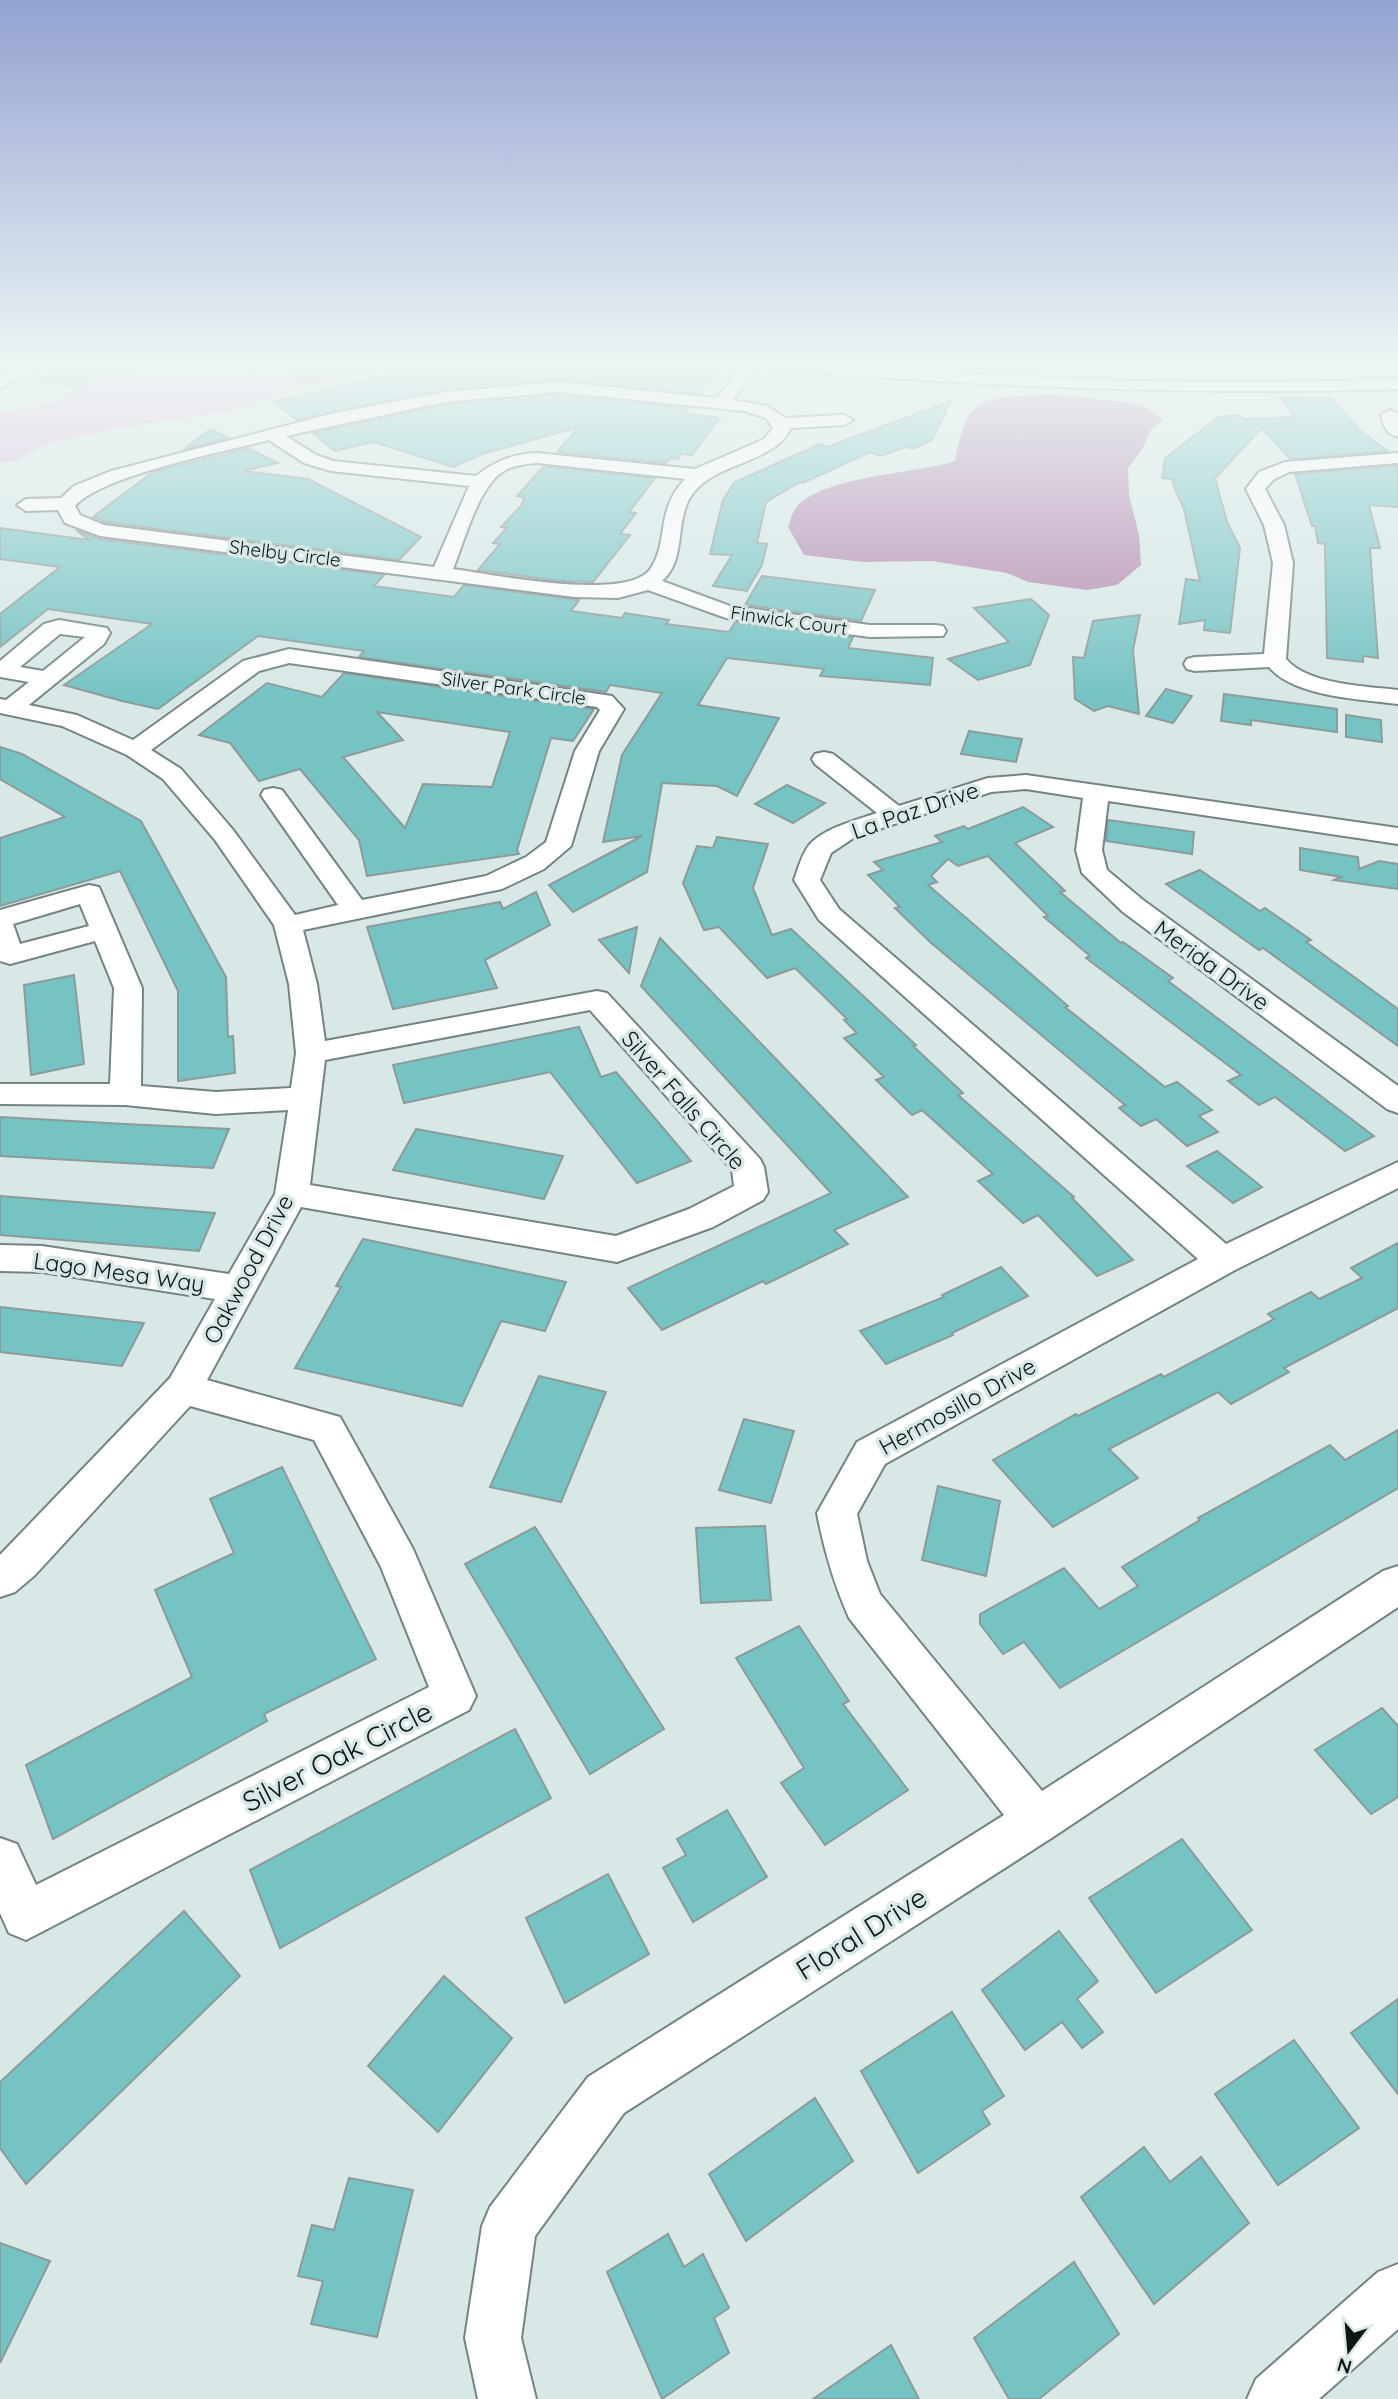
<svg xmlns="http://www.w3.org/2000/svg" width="1398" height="2399" font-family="Quicksand,sans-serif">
<rect width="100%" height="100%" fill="#d7e8e7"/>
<polygon fill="#e3b6de" points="147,365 280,365 286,366 304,385 243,408 118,428 51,443 14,461 0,463 0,414 56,402 76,389 114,373"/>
<g fill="#b387af">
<polygon points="280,365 419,365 361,373 304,385 286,366"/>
<path d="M1053 394 1140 404 1163 419 1151 430 1144 446 1128 468 1129 495 1139 535 1141 565 1117 585 1087 590 1028 582 1007 573 932 561 863 562 804 555 788 527C790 522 791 516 794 511 814 476 917 474 955 461 957 448 962 430 967 419 978 393 1030 395 1053 394Z"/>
</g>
<g fill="#76c3c3" stroke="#8b9b9b" stroke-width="2" fill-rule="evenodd">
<polygon points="73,365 120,365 77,387 40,381"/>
<polygon points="485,365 622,365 714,375 699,394 557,379 444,389 297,420 274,402 389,375"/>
<polygon points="557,395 688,408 684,413 720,418 692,455 681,454 678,459 671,458 666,463 557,452 579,427 482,454 453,467 374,442 335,451 313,433 445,405"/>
<polygon points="1280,398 1331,398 1359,430 1388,451 1290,459 1262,428 1215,478 1227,522 1240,548 1230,633 1204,630 1205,620 1179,624 1186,579 1200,581 1184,509 1173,484 1174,480 1162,478 1165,458 1219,417 1238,415 1244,419 1295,417"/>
<polygon points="951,401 932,440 913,449 906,447 880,456 870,452 803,483 800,482 766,502 757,543 767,544 762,565 747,591 713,586 732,555 710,554 723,500 735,482 820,444 827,447"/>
<polygon points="211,429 228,438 183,450"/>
<polygon points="248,448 278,463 243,471 308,479 421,537 399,560 105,522 93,517 153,472"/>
<polygon points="544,466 655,478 629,512 636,513 620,534 630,535 593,582 559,581 478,570 500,544 493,543 507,528 501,527 522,505 524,497 517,496"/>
<polygon points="1398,466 1398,507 1369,505 1380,548 1370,548 1378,658 1363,656 1363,662 1327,658 1325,544 1318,543 1315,526 1312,526 1295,474"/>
<polygon points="0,528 89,540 76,530 100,539 384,575 374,586 454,597 464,585 579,600 571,611 622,618 625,613 669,620 666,624 729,632 735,622 853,637 848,648 933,658 930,685 820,676 824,669 727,658 698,705 779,718 737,796 717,786 662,783 647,872 573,912 549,885 642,836 603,842 622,755 662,693 610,685 606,692 359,657 364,651 258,636 158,709 122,701 64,685 152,624 48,609 0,647 0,614 60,567 0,559"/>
<polygon points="762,576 826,584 875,590 861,621 745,605"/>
<polygon points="1031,599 1049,615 1030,665 978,680 948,659 1009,642 974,608"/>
<polygon points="1140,615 1133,650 1139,714 1108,706 1094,711 1075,699 1073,657 1084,658 1093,621"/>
<path d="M344 673 594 709 573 741 551 738 517 850 519 854 367 876 359 840 300 769 259 781 230 743 199 735 267 683 322 697ZM377 712 510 732 492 787 423 784 405 828 343 757 403 740Z"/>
<polygon points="1166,689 1192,696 1173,723 1146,716"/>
<polygon points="1224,694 1337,709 1337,732 1251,720 1251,725 1221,721"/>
<polygon points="1346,715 1381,720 1382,742 1346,737"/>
<polygon points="969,731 1022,739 1016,762 961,754"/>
<polygon points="0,747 22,754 141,821 226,977 228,1037 233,1036 235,1073 178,1081 178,991 120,871 0,906 0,838 65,817 0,779"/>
<polygon points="787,785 825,803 793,823 755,804"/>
<polygon points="1023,807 1053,827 1015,843 1065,891 1060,892 1121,943 1123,942 1173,978 1168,981 1374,1136 1345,1151 1275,1097 1259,1105 1228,1081 1241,1075 1086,958 1090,956 1044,917 1048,916 988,856 958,866 948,859 931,876 937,882 928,885 1068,1006 1065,1007 1165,1087 1177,1082 1212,1110 1199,1116 1218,1132 1187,1146 1156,1119 1141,1126 1119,1108 1125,1105 930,942 895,908 900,907 868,875 883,870 874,862 942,842 935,836 964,826 968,829"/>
<polygon points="1108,820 1194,832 1192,854 1106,841"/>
<polygon points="717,837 768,844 753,888 772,935 791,929 916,1045 913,1046 963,1093 958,1095 1074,1197 1072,1198 1133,1260 1097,1276 1038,1215 1023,1223 978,1181 993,1174 922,1110 912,1115 876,1080 884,1077 844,1038 857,1033 844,1020 847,1019 795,968 767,978 719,927 704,930 683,883 697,846 713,848"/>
<polygon points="1300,848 1358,857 1359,869 1379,861 1398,864 1398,889 1334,880 1341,877 1300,870"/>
<polygon points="1200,870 1260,911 1265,908 1311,940 1306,942 1398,1009 1398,1046 1263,948 1259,950 1166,884"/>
<polygon points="536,892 550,925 485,960 497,988 393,1009 367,927 500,902 503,909"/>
<polygon points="637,927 629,973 599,940"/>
<polygon points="660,938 908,1197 834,1230 848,1244 766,1284 763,1281 662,1330 628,1288 831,1193 641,986"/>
<polygon points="74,975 84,1064 31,1075 24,985"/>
<polygon points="579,1027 601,1077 616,1072 691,1161 637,1183 550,1072 404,1103 393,1065"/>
<polygon points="0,1117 125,1124 229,1129 213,1168 0,1156"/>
<polygon points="416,1129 563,1156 544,1199 393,1170"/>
<polygon points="1217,1151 1262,1187 1233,1203 1187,1166"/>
<polygon points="0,1196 215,1213 199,1251 0,1235"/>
<polygon points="363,1239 566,1282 545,1331 501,1321 462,1406 295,1368 341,1287 336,1286"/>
<polygon points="1398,1243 1398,1308 1284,1368 1289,1372 1231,1404 1218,1392 1109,1449 1138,1478 1053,1527 993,1460 1076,1414 1078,1416 1161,1374 1164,1377 1274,1319 1268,1314 1311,1292 1319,1299 1362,1278 1351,1268"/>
<polygon points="1001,1267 1028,1296 952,1333 953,1335 886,1364 860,1331 944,1297 942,1295"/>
<polygon points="0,1307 144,1323 122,1366 0,1352"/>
<polygon points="539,1376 606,1392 561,1502 490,1487"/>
<polygon points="744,1419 794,1431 771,1503 719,1490"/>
<polygon points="1398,1430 1398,1488 1060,1688 1024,1642 1003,1654 980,1624 980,1614 1064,1568 1099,1609 1138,1586 1122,1567 1200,1520 1198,1518 1330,1445 1345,1460"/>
<polygon points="282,1467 376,1659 264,1714 267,1721 53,1839 26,1765 192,1677 155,1590 234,1553 210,1499"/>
<polygon points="938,1486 1000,1501 986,1576 922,1560"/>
<polygon points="765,1526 771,1600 701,1603 696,1528"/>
<polygon points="535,1527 664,1729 590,1774 465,1564"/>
<polygon points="799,1626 849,1701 843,1704 908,1790 825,1845 781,1783 804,1768 736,1658"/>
<polygon points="1382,1708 1398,1726 1398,1797 1371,1814 1315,1750"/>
<polygon points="515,1729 551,1798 280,1948 250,1870"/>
<polygon points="727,1810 767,1877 693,1922 663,1868 686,1855 677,1839"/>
<polygon points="1182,1839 1252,1930 1156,1993 1089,1898"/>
<polygon points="608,1874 649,1954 565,2003 526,1918"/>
<polygon points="184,1911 240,1976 26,2184 0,2148 0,2082"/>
<polygon points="1059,1931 1098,1981 1077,1999 1103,2032 1082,2048 1062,2022 1025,2050 982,1990"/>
<polygon points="444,1976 512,2038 438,2132 368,2066"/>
<polygon points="1398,1999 1398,2094 1351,2033"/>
<polygon points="952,2012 1004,2096 982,2111 990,2124 918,2173 861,2071"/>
<polygon points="1294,2040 1359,2128 1278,2185 1215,2094"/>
<polygon points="815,2098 853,2161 746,2241 709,2174"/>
<polygon points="1144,2147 1170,2182 1201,2157 1249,2223 1154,2304 1081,2197"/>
<polygon points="349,2178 413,2190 377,2337 311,2324 323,2281 298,2276 312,2225 334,2230"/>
<polygon points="668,2234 684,2267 703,2254 729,2308 714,2318 729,2353 662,2399 607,2272"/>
<polygon points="0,2243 50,2261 0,2363"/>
<polygon points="1074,2262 1119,2334 1039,2399 1009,2399 974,2338"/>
<polygon points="891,2345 919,2399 813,2399"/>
</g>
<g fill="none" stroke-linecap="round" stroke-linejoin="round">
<g stroke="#748383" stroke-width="4">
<g id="minor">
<polygon points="25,365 45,365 0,388 0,377"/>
<path d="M743 365H759L733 400 767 406 785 418 844 415 853 420 844 425 791 428C773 464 719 461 694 492 673 517 688 559 662 581L730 606 870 625H935L943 626 946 631 943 636 870 637 726 618 648 590 618 598 574 597 100 536 65 523 58 510 26 511 17 505 26 499 61 498 74 486 111 471 335 413 445 392 557 382 717 398ZM557 392 744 411 766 418 773 428 764 439 753 444 695 469 537 453C513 454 495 461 476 476L333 461 316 455 286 436 445 402ZM269 440 304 463 331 471 469 486 434 567 104 525 80 515 75 506C100 476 226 451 269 440ZM537 463 685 479C655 511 669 541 651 568 629 603 492 574 453 569 464 542 479 485 504 471 514 465 526 464 537 463Z"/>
<path d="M768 365C848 359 931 372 1011 376 1140 383 1269 384 1398 379V389C1190 396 983 386 776 370Z"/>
<path d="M1390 410 1398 414V437C1386 434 1384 426 1381 415Z"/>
<path d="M1398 453V463L1289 472 1273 480 1265 489 1284 525 1293 563 1286 659C1308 685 1366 686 1398 690V704C1361 699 1294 697 1269 667L1195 671 1187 669 1184 664 1187 659 1195 657 1264 654 1273 563 1264 525 1246 489 1259 472 1285 462Z"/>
<path d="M59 620 107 628 110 633 104 644 29 705 77 715 133 740 243 661 289 649 612 696 624 709 599 751 571 846 544 869 502 889 303 930 317 984 325 1041 597 991 607 993 760 1159 764 1167 768 1192 763 1200 713 1227 617 1262 301 1207 207 1380 340 1417 413 1549 476 1696 469 1710 26 1940 9 1933 0 1913V1838L17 1844 36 1885 429 1687 381 1567 314 1440 190 1406 35 1575 15 1592 0 1597V1555L170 1378 215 1299 42 1272 0 1271V1245L42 1246 229 1274 275 1194 288 1110 216 1114 125 1105 0 1104V1084H110L114 988 95 941 10 964 0 961V910L89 885 99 887 142 988 141 1086 216 1092 291 1088 296 1053 289 984 274 925 215 840 163 779 127 755 62 726 0 713V699L6 700 29 682 0 677V661L44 624ZM60 634 85 637 43 671 20 667ZM289 663 597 707 600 710 575 751 546 842 526 857 486 876 362 900 282 790 273 788 264 790 261 795 338 905 295 915 233 830 181 769 151 750 259 671ZM80 904 89 926 20 944 13 924ZM590 1010 732 1170 734 1186 689 1209 616 1236 310 1185 325 1060Z"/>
<path d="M824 752 833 754 899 806 988 778 1026 775 1398 828V844L1108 801 1102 850 1107 870 1143 900 1398 1086V1113L1387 1109 1123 912 1082 873 1076 850 1083 798 1026 789 991 792 855 837 831 853 820 880 839 909 1226 1244 1398 1162V1188L1235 1270 885 1464 857 1514 867 1561 880 1594 1042 1791 1383 1571 1398 1566V1607L1053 1837 624 2113 535 2236 521 2338 536 2399H478L465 2338 482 2226 490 2207 588 2077 1004 1815 849 1618C834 1584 824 1550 817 1513L857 1442 1198 1259 819 920 794 880C798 869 802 853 810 844 827 827 854 821 877 813L815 764 812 759 815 754Z"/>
<polygon points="1398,2264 1398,2329 1319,2399 1247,2399 1256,2379 1378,2272"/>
</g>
</g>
<use href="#minor" fill="#fff" fill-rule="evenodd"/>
</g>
<linearGradient id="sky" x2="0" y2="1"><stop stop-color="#93a2d1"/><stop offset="0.52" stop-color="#edf5f4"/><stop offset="1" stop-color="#edf5f4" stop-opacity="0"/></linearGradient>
<rect width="1398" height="701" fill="url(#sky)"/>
<g text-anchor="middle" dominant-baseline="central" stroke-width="7" stroke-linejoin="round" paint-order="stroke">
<g font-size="19" fill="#0f1515" stroke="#d7e8e7">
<text transform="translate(285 553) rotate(7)">Shelby Circle</text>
<text transform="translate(789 620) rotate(8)">Finwick Court</text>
<text transform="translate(514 688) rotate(8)">Silver Park Circle</text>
</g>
<g font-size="23" fill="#0f1515" stroke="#d7e8e7">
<text transform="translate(915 810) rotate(-19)">La Paz Drive</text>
<text transform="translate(1212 965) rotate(36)">Merida Drive</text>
<text transform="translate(684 1100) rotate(49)">Silver Falls Circle</text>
<text transform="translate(248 1269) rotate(-62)">Oakwood Drive</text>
<text transform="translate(119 1272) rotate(8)">Lago Mesa Way</text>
<text transform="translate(957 1406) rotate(-29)">Hermosillo Drive</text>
</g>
<g font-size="28" fill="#0f1515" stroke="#d7e8e7">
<text transform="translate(337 1756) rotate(-27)">Silver Oak Circle</text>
<text transform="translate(861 1933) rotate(-32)">Floral Drive</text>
</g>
</g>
<g transform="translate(1349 2350) rotate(196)" stroke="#d7e8e7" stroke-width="5" paint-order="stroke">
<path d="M0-5L12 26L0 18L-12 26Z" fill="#0f1515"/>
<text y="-10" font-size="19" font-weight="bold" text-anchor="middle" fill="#0f1515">N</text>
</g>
</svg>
